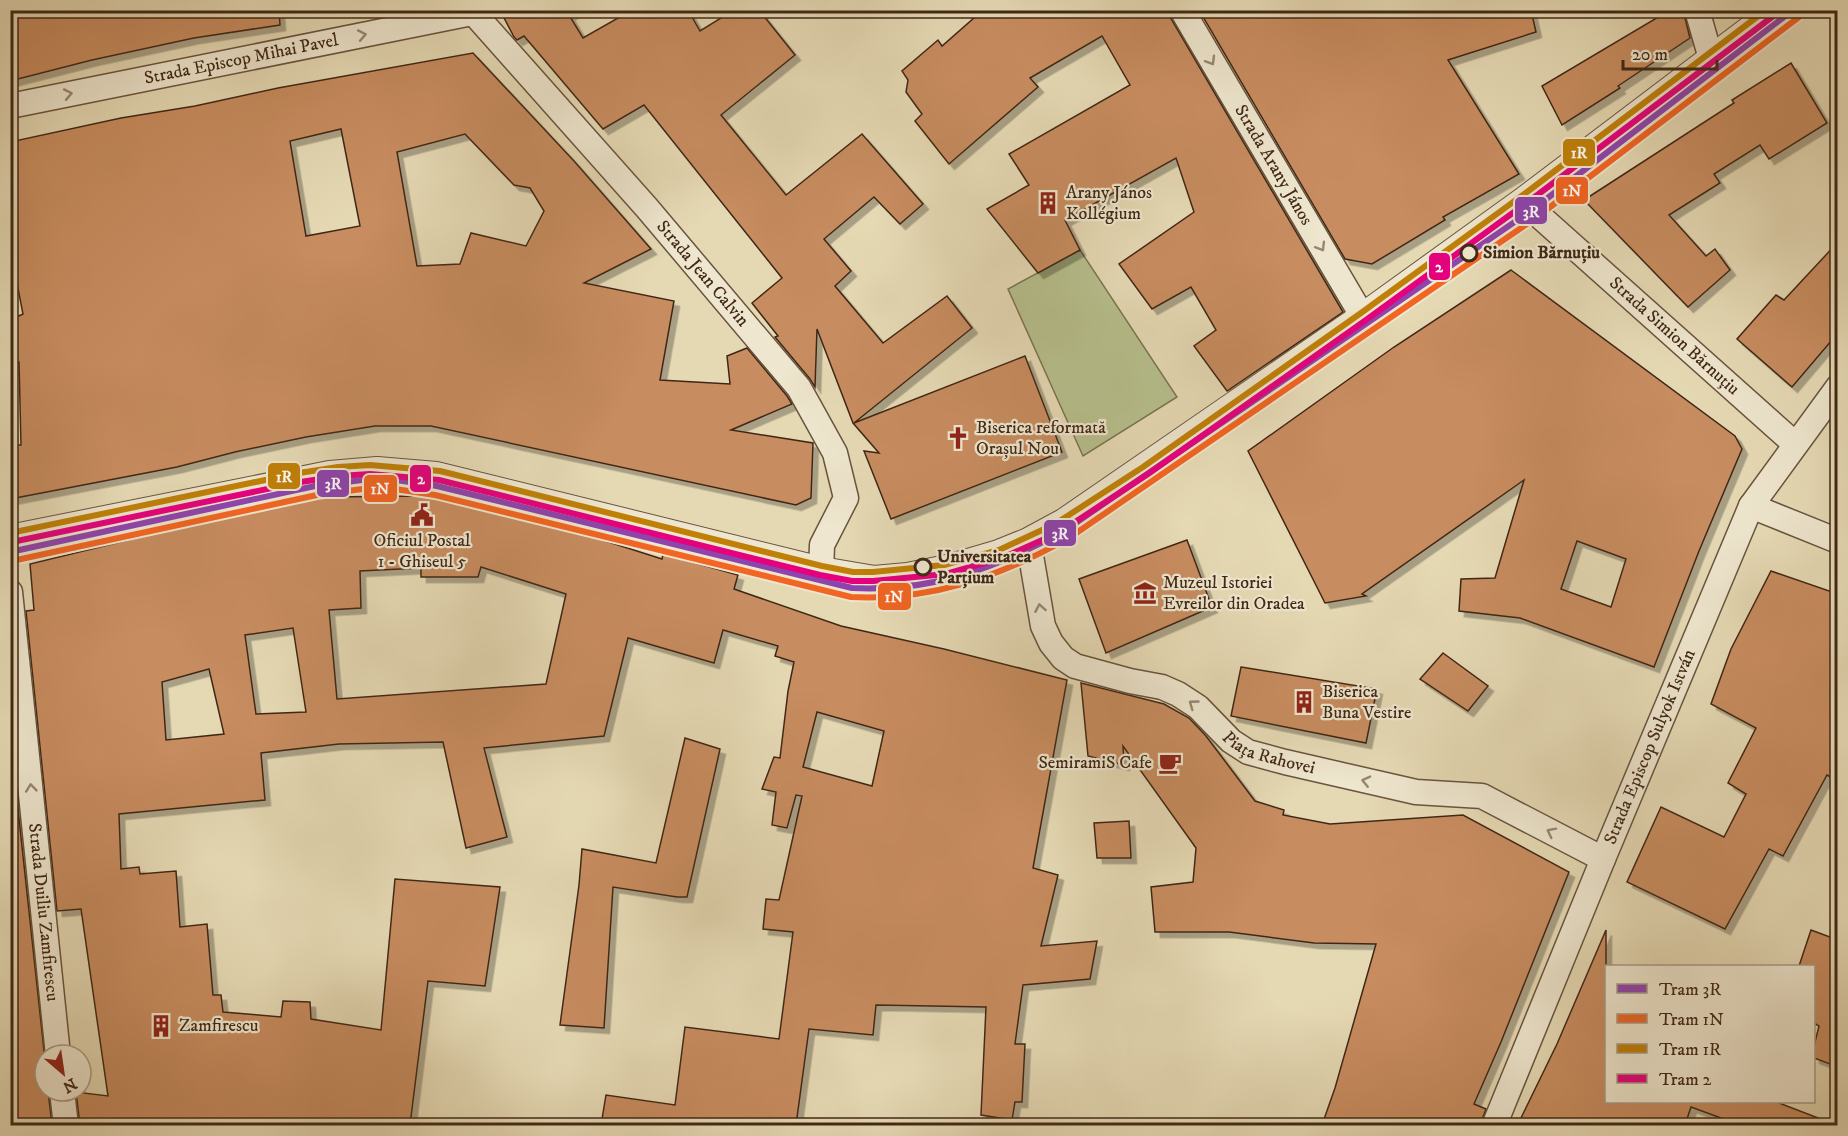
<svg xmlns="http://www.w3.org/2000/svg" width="1848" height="1136" font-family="'IM FELL DW Pica',serif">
<defs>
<filter id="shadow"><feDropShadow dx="5.5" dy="5.5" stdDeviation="0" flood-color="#0004"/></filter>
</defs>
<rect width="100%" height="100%" fill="#e5d9b4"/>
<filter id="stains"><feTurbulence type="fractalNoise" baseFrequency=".00333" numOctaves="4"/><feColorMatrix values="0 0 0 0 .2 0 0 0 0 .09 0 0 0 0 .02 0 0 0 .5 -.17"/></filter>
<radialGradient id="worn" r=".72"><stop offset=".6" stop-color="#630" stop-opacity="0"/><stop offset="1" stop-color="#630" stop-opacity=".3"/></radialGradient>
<polygon fill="#b6bf8c" stroke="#7b7452" stroke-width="1.5" points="1080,250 1177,397 1083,456 1008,289"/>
<g fill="#c78c5f" stroke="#402817" stroke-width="1.5" fill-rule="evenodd" filter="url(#shadow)">
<polygon points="25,10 279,10 280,25 194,38 92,60 10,81 10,15"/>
<polygon points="500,10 577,10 569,15 583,38 632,10 688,10 700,31 734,10 759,10 795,55 721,115 786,195 862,134 923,204 900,224 874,197 824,239 851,271 835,286 883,343 947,296 972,328 854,423 1025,356 1062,452 891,519 864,451 879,453 853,423 817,329 815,387 810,379 775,337 778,336 752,303 782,278 644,105 603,129 524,36 517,40 514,37"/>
<polygon points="983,10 1168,10 1170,17 1343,312 1227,391 1194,346 1216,330 1191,287 1152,309 1119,264 1194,212 1176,158 1065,220 1080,250 1038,273 987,209 1029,185 1009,154 1130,85 1102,36 1030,78 1038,87 949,164 915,121 922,114 906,92 908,80 902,71 938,40 942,46"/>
<polygon points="1199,10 1531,10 1536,32 1448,60 1519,174 1443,217 1445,220 1372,264 1345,259"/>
<polygon points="1670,10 1683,10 1690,38 1618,86 1620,88 1562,125 1542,86"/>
<path d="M473 53 574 161 651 249 584 283 674 301 660 380 730 384 727 356 747 348 787 396 792 404 731 430 813 443 811 498 796 505 431 426H375L306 437 235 452 177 467 10 499V445H21L19 362 10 363V320L23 314 10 247V142L121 118 195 106 278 88ZM341 129 360 226 306 236 290 141ZM465 134 514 185 530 188 544 211 526 246 471 233 460 264 417 266 397 152Z"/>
<polygon points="1791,63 1827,123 1769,159 1760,145 1714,174 1720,183 1669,215 1706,256 1715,249 1730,270 1688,307 1584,200 1734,103 1732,100"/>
<polygon points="1838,242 1838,333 1792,387 1737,339 1776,295 1784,300"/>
<path d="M1511 270 1735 436 1742 449 1699 551 1654 667 1520 618 1459 611 1461 579 1495 578 1524 480 1362 594 1366 596 1325 603 1248 451 1394 347ZM1577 541 1626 559 1611 607 1561 589Z"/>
<path d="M433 496 574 531 662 559 663 554 738 575 734 589 841 626 944 649 1067 680 1033 868 1058 875 1041 946 1097 941 1090 979 1023 985 1015 1044H1025L1022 1102H1015L1012 1120 981 1115 986 1007 876 1005 873 1035 809 1029 796 1125H601L606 1095 675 1105 685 1027 779 1039 793 932 763 929 766 899 779 900 802 796 796 795 787 828 772 825 776 792 762 789 774 757 780 758 788 691 794 662 775 656 778 646 723 630 714 663 628 638 604 736 484 748 507 837 466 848 443 742 339 744 261 753 265 800 119 814 121 869 139 867 140 874 176 871 180 927 207 924 213 995H221L223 1012 281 1017 283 1001 310 1002 311 1019 381 1030 395 879 500 887 485 986 428 981 410 1125H180L118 1119V1125H80L76 1092 108 1096 81 909 57 911 26 611 34 610 30 564 231 515 323 497ZM481 567 566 594 546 684 337 699 329 610 361 608 360 571 421 568V577H478ZM293 628 306 712 256 714 245 635ZM209 669 224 734 166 740 162 682ZM817 712 884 731 872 786 803 767Z"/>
<polygon points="1187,540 1212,607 1106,653 1079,579"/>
<polygon points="1771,571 1838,594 1838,781 1827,775 1783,856 1769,849 1725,929 1627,882 1661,807 1724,837 1746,794 1728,783 1756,728 1711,704 1731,649"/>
<polygon points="1443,653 1488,686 1468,711 1420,679"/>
<polygon points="1241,667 1377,689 1366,743 1231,716"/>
<polygon points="1081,683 1164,704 1189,718 1206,736 1255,801 1284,810 1283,815 1330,824 1463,815 1569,872 1501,1042 1474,1104 1486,1109 1480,1125 1322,1125 1335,1088 1376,944 1314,943 1229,932 1155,932 1151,887 1193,882 1196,848 1123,746 1124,765 1088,756"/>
<polygon points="10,735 45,1060 45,1091 48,1091 52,1125 10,1125"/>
<polygon points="685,738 720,749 687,897 677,897 613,887 604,1028 560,1025 579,885 582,849 656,863"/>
<polygon points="1129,821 1131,858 1097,858 1094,823"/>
<polygon points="1606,930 1606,1101 1774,1101 1831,1123 1830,1125 1740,1125 1691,1107 1685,1125 1510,1125 1512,1119 1519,1122 1557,1044"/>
<polygon points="1811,930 1838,940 1838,1067 1814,1058 1814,1046 1819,1026 1814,1023 1814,966 1799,966"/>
</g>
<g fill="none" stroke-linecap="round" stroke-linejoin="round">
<g stroke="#69543e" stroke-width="27">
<g id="minor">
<path id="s1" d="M471 10 647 208 799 388 835 453 846 498 822 545 821 573"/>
<path id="s2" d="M1182 10 1364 319"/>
<polyline points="1697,10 1712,62"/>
<path id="s3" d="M10 106 472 13"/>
<path id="s4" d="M1525 203 1795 444"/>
<polyline points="1751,506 1838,541"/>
<path id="s5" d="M1029 544 1043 626 1051 643 1063 658 1075 666 1130 681 1162 687 1178 694 1198 707 1231 741 1248 752 1285 762 1416 792 1482 796 1603 859"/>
<path id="s6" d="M10 592 58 1055"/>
<polyline points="62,1091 66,1126"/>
<path id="s7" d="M1494 1126 1603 859 1751 506 1838 387"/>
</g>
</g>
<g stroke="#69543e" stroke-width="34">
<polyline id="tertiary" points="10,541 330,477 377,473 436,478 821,573 874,582 908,579 948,571 999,556 1029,544 1066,524 1364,319 1525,203 1780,10"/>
</g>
<use href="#minor" stroke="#eee6ce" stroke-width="24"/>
<use href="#tertiary" stroke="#eee6ce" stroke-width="32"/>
<g stroke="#eee6ce" stroke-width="10">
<path id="tram-1" d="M10 552 315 486 370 479 396 480 437 486 852 588C934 592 993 569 1064 531L1532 210 1793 10"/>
</g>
<g stroke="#eee6ce" stroke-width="10">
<path id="tram-2" d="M12 561 317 495 370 488 395 489 435 495 851 597C931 601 999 577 1069 538L1537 217 1799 17"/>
</g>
<g stroke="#eee6ce" stroke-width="10">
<polyline id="tram-3" points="10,533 299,473 338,467 370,465 440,471 822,566 853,572 873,572 944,565 999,550 1055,524 1143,467 1361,313 1531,189 1766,10"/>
</g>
<g stroke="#eee6ce" stroke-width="10">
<polyline id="tram-4" points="12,542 301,482 339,476 370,474 439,480 820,575 852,581 873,581 946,574 1002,558 1060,532 1148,474 1366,320 1536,196 1772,17"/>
</g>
<use href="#tram-1" stroke="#8e44ad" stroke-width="6"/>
<use href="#tram-2" stroke="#f26522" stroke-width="6"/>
<use href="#tram-3" stroke="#c08007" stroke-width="6"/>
<use href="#tram-4" stroke="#e5007d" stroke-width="6"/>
</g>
<defs><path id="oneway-chevron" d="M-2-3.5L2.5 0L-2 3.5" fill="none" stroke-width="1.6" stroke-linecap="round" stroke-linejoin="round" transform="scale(1.5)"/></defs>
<g stroke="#978772">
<use href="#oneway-chevron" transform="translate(362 35) rotate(-11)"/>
<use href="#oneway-chevron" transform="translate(1211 61) rotate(59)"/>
<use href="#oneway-chevron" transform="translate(68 94) rotate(-11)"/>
<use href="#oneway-chevron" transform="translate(1321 247) rotate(59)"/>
<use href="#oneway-chevron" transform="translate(1040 608) rotate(-100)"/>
<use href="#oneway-chevron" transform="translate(1193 704) rotate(-144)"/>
<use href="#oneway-chevron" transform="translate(1366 781) rotate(-167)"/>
<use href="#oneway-chevron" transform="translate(31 788) rotate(-96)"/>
<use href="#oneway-chevron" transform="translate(1551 832) rotate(-153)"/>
</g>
<defs>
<g id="building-bare" transform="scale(1.8)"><path d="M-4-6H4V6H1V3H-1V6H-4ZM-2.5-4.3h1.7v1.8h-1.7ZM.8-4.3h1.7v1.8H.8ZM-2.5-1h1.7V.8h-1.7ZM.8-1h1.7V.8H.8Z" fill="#8f2418" stroke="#eee6ce" stroke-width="2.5" paint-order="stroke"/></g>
<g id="church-bare" transform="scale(1.8)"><path d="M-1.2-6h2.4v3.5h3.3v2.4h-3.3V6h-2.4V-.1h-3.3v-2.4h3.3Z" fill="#8f2418" stroke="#eee6ce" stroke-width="2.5" paint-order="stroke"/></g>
<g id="civic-bare" transform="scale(1.8)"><path d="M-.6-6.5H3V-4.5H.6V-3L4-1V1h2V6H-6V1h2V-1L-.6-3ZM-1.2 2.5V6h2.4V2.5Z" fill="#8f2418" stroke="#eee6ce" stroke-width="2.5" paint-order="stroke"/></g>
<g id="museum-bare" transform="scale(1.8)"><path d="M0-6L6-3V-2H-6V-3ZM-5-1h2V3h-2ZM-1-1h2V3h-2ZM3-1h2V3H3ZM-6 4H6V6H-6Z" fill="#8f2418" stroke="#eee6ce" stroke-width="2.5" paint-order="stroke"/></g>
<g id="cafe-bare" transform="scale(1.8)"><path d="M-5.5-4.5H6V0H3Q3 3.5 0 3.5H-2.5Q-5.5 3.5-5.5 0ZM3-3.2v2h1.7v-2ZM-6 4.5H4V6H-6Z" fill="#8f2418" stroke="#eee6ce" stroke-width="2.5" paint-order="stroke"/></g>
</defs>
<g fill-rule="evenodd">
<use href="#building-bare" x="1048" y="203"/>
<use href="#church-bare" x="958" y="438"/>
<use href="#civic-bare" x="422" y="515"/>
<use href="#museum-bare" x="1145" y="593"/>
<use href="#building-bare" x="1304" y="702"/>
<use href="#cafe-bare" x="1170" y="763"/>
<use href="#building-bare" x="161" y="1026"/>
</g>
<g fill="#eee6ce" stroke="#402817" stroke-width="3">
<circle cx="1469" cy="253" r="8"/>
<circle cx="923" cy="567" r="8"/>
</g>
<g text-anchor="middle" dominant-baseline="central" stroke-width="4.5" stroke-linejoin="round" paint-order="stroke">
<g font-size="18" fill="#402817" stroke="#eee6ce">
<text stroke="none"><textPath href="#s3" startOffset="236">Strada Episcop Mihai Pavel</textPath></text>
<text stroke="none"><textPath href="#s2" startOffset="180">Strada Arany János</textPath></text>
<text stroke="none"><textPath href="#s1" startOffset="351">Strada Jean Calvin</textPath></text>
<text stroke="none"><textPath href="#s4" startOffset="200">Strada Simion Bărnuțiu</textPath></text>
<text stroke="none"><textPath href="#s7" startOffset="410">Strada Episcop Sulyok István</textPath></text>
<text stroke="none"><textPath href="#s5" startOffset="354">Piața Rahovei</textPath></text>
<text stroke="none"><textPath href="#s6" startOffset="322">Strada Duiliu Zamfirescu</textPath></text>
</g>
<g font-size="18" fill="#402817" stroke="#eee6ce" text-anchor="start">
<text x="1066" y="193">Arany János<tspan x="1066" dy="21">Kollégium</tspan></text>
<text x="976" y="428">Biserica reformată<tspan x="976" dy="21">Orașul Nou</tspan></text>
<text x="422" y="541" text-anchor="middle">Oficiul Postal<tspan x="422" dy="21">1 - Ghiseul 5</tspan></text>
<text x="1163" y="583">Muzeul Istoriei<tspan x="1163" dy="21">Evreilor din Oradea</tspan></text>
<text x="1322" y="692">Biserica<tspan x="1322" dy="21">Buna Vestire</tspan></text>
<text x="1152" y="763" text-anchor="end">SemiramiS Cafe</text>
<text x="179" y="1026">Zamfirescu</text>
</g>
<g font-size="18" font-weight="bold" fill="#402817" stroke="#eee6ce" text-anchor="start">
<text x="1483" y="253">Simion Bărnuțiu</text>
<text x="937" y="557">Universitatea<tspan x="937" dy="21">Parțium</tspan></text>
</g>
</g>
<g stroke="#eee6ce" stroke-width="2">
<rect x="1562" y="138" width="34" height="29" rx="6" fill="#c08007"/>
<rect x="1555" y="176" width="34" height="29" rx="6" fill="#f26522"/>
<rect x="1514" y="196" width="34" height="29" rx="6" fill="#8e44ad"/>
<rect x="1428" y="252" width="23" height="29" rx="6" fill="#e5007d"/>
<rect x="267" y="462" width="34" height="28" rx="6" fill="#c08007"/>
<rect x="409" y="464" width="23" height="29" rx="6" fill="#e5007d"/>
<rect x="316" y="469" width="34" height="29" rx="6" fill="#8e44ad"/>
<rect x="363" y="474" width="35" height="29" rx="6" fill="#f26522"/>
<rect x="1043" y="519" width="34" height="28" rx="6" fill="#8e44ad"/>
<rect x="877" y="582" width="35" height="29" rx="6" fill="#f26522"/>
</g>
<g font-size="16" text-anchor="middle" font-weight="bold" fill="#fff">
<text x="1579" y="158">1R</text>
<text x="1572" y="196">1N</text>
<text x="1531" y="217">3R</text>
<text x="1439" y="272">2</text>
<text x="284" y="482">1R</text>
<text x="421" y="484">2</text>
<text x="333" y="489">3R</text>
<text x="380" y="494">1N</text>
<text x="1060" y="539">3R</text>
<text x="894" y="602">1N</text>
</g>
<rect width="1848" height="1136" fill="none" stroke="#e5d9b4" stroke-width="36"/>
<rect x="12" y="12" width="1824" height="1112" fill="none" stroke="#402817" stroke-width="3"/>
<rect x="18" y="18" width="1812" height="1100" fill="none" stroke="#402817" stroke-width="1.5"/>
<rect x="1605" y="965" width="210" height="138" fill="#eee6ce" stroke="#a89a85" stroke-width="1.5"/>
<rect x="1617" y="984" width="30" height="9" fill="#8e44ad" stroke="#a89a85" stroke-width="1.5"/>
<text x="1659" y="995" font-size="18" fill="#402817">Tram 3R</text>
<rect x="1617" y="1014" width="30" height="9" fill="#f26522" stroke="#a89a85" stroke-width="1.5"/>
<text x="1659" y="1025" font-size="18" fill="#402817">Tram 1N</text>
<rect x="1617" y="1044" width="30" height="9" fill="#c08007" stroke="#a89a85" stroke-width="1.5"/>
<text x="1659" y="1055" font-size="18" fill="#402817">Tram 1R</text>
<rect x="1617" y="1074" width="30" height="9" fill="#e5007d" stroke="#a89a85" stroke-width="1.5"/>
<text x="1659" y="1085" font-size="18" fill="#402817">Tram 2</text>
<g transform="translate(63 1073) rotate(151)"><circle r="28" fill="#eee6ce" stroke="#a89a85" stroke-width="1.5"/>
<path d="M0-4.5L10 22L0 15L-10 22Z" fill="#8f2418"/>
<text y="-9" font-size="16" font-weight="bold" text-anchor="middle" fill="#402817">N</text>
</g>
<path d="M1623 60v9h94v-9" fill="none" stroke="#402817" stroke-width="3"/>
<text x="1632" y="60" font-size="18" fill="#402817" stroke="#eee6ce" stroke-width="4.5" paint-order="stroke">20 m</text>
<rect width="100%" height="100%" filter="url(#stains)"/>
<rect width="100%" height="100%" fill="url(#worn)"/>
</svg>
